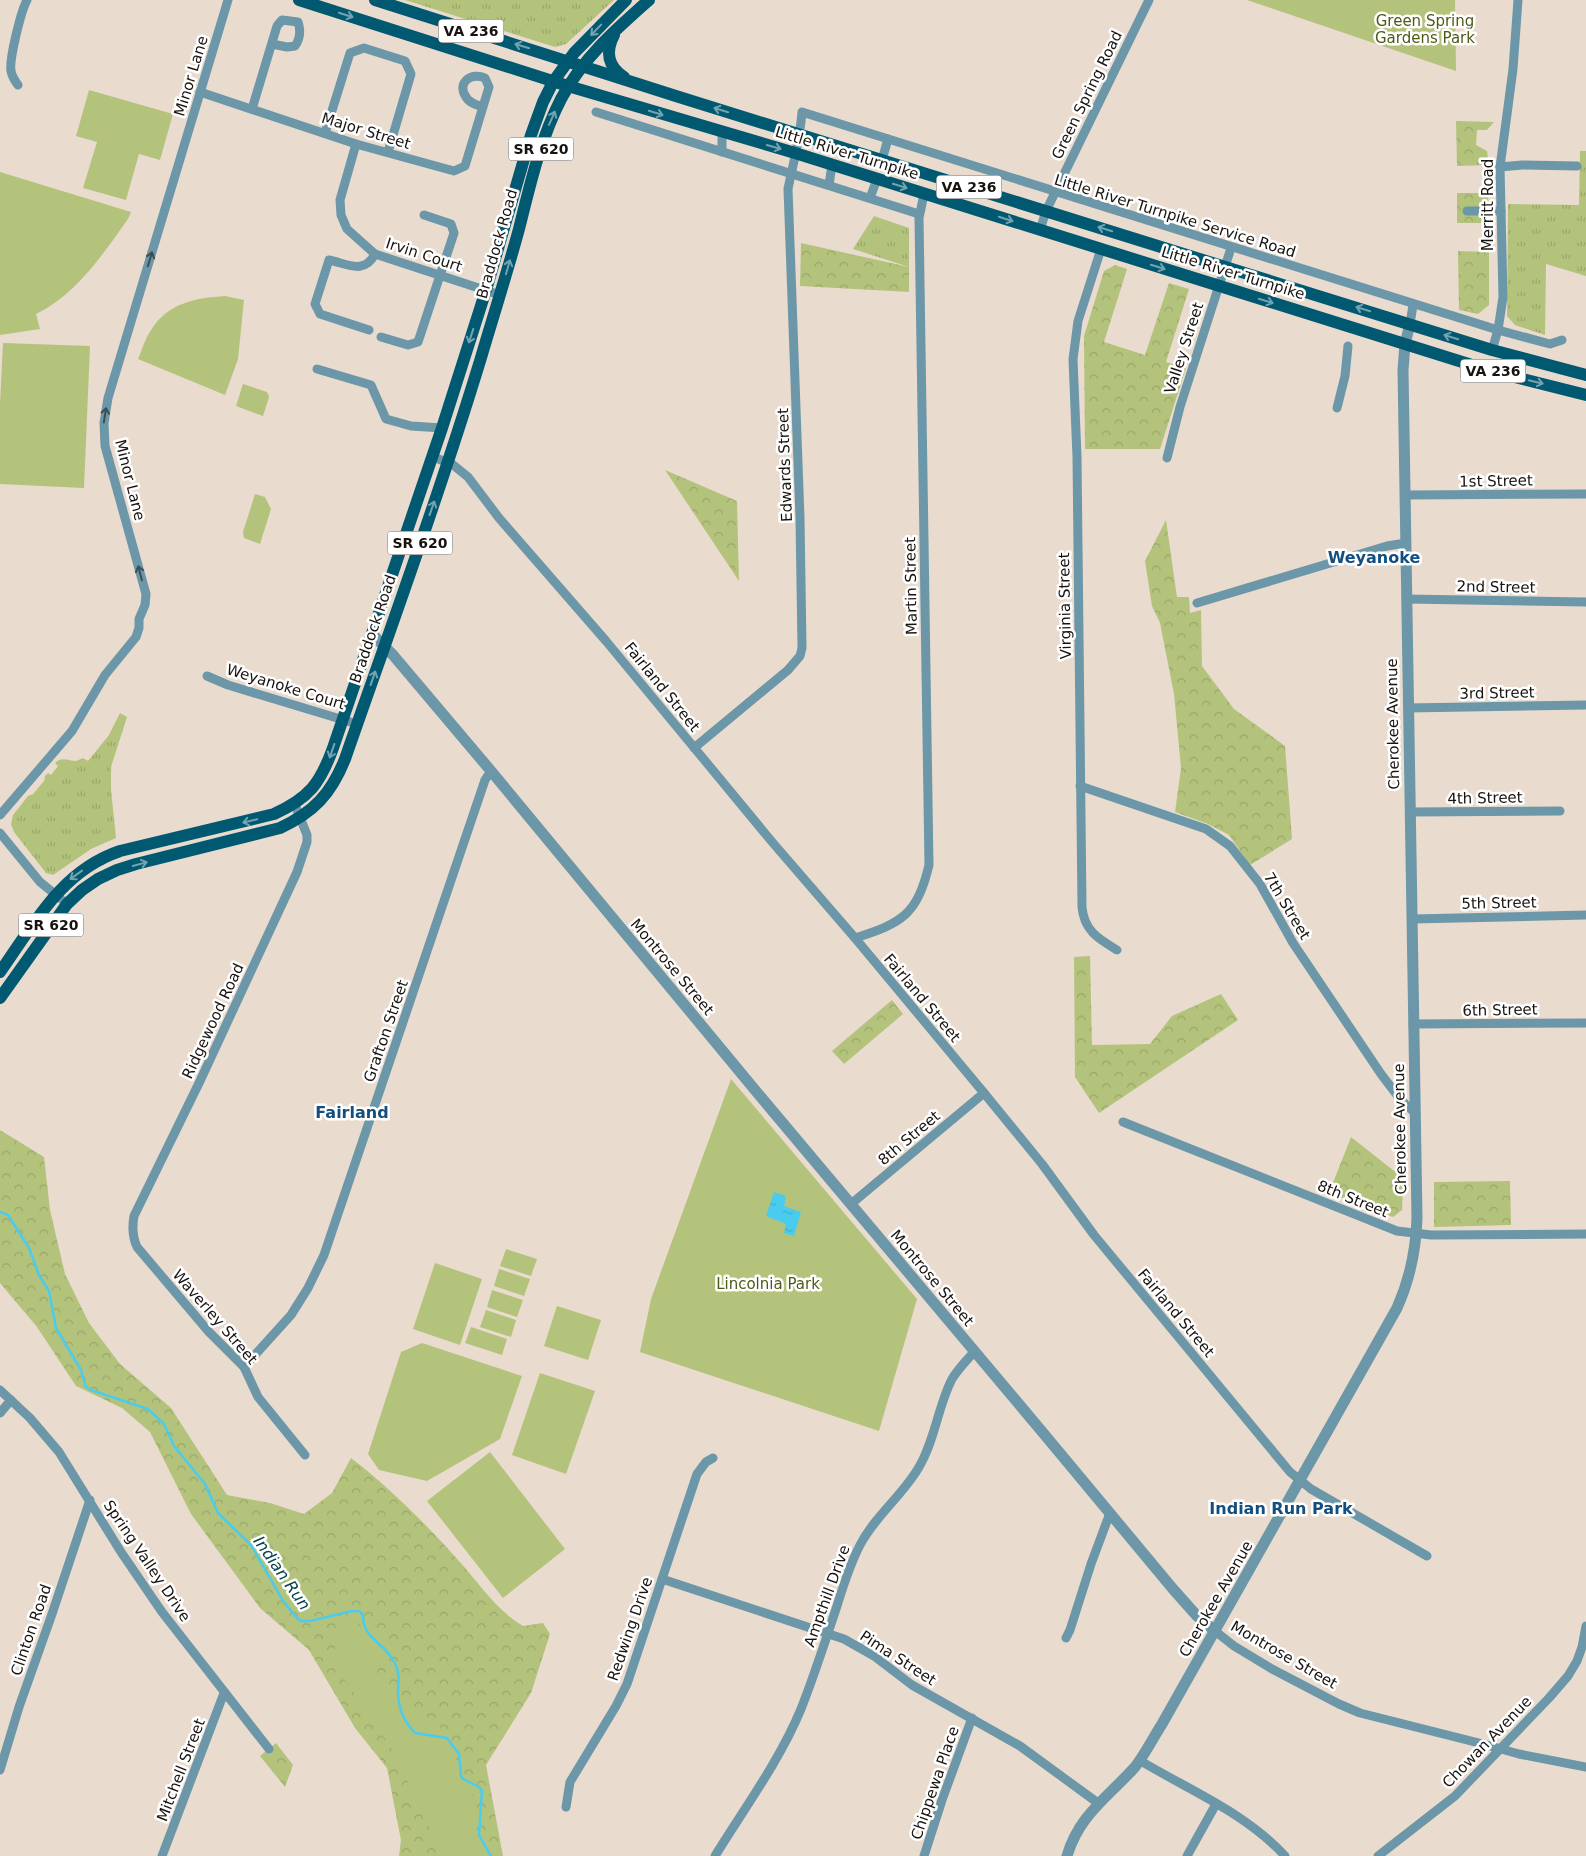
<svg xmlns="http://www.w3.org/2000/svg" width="1586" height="1856" font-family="'DejaVu Sans',sans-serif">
<defs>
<pattern id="grass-tufts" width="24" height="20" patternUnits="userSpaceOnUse" patternTransform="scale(1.25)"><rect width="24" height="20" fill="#b3c37c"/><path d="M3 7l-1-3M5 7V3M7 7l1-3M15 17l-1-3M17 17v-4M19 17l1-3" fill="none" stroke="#99a76a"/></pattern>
<pattern id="forest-crowns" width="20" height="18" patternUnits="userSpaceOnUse" patternTransform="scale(1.25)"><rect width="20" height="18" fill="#b3c37c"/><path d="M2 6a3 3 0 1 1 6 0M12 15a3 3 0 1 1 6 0" fill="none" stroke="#99a76a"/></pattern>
<pattern id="water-ripples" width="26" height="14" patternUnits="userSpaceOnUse" patternTransform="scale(1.25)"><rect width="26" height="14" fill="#49cced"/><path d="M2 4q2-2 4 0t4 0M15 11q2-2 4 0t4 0" fill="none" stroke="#3faeca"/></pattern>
</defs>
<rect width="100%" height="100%" fill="#eadbcf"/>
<g fill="url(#grass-tufts)">
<polygon points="405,0 614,0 566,44 555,47"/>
<polygon points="1580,151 1586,151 1586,276 1546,264 1545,335 1515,325 1507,316 1508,204 1579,205"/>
<polygon points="874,216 909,228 909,267 853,249"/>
<path d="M120 713 127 717 111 767V790L116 838 91 849 53 875 46 873 14 832 11 824 13 815 28 796 33 794 44 781 45 776 48 773 51 775 58 766 55 763C62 756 67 761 76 761L83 758 88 761 109 735Z"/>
</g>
<g fill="url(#forest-crowns)">
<polygon points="1456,121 1494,122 1487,130 1477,130 1476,145 1487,151 1489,165 1457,166"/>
<polygon points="1457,193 1488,193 1489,223 1457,223"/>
<polygon points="801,243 909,267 909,292 800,286"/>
<polygon points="1458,251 1489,252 1489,305 1478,314 1459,310"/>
<polygon points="1115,265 1127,269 1104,342 1145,355 1169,283 1189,289 1166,362 1186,368 1160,449 1085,449 1084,336 1104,271"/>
<polygon points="665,470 737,501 739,581"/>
<polygon points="1166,520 1177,597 1189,597 1190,613 1201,610 1202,666 1234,709 1285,746 1292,839 1250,865 1229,835 1208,824 1175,812 1181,768 1174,694 1160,623 1152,606 1145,561"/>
<polygon points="1090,956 1092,1045 1150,1044 1172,1016 1221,994 1238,1020 1099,1113 1075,1077 1074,957"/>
<polygon points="892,1000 903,1014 844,1064 832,1051"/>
<path d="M0 1130 44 1157 50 1210 65 1274 89 1323 120 1364 171 1408 227 1495 270 1503 304 1514 332 1493 351 1458C390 1488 426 1524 459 1561 479 1583 497 1611 523 1626L543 1623 550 1634 531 1693 486 1765 503 1856H399L401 1840 387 1768 355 1728 309 1650 260 1608 191 1514 150 1432 122 1408 76 1386 37 1327 0 1283Z"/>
<polygon points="1351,1137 1403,1178 1402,1210 1393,1217 1329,1193"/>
<polygon points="1510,1181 1511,1225 1434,1227 1434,1182"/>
<polygon points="276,1743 293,1765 285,1787 260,1756"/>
</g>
<g fill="#b3c37c">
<polygon points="1247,0 1455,0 1456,71"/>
<polygon points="89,90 173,114 160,160 139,154 126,200 83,188 97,142 76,136"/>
<path d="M0 172 131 212 128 219C103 254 76 295 36 314L40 329 0 335Z"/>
<path d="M225 296 244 300 238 359 225 395 138 359C142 350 145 339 151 330 168 303 195 298 225 296Z"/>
<polygon points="3,343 90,346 84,488 0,484 0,404"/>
<polygon points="243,384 267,392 269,397 263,416 236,406"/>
<polygon points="255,494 265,497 271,509 260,544 244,538 243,532"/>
<polygon points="731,1079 917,1299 879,1431 640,1352 651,1299"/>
<polygon points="506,1249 537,1259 531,1276 500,1266"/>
<polygon points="435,1263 482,1279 460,1345 413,1329"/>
<polygon points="499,1269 530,1279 524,1296 494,1286"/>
<polygon points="492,1290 523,1300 517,1317 487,1307"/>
<polygon points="557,1306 601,1320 588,1360 544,1346"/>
<polygon points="486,1310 516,1320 511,1337 480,1327"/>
<polygon points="471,1327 507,1339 502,1355 465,1343"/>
<polygon points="422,1343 522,1376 500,1439 427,1481 379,1470 368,1454 401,1352"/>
<polygon points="540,1373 595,1391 566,1474 512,1455"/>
<polygon points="490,1452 565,1549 503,1598 427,1501"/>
<polygon points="348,1614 380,1647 376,1676 442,1729 476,1803 474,1832 482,1840 488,1856 443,1856 394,1752 331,1659"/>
</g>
<polygon fill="url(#water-ripples)" points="774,1192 786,1196 784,1206 801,1212 794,1236 784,1233 786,1224 766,1216"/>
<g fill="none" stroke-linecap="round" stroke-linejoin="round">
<path stroke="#49cced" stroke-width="2.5" d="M0 1212 8 1215 29 1248 39 1275 49 1291 56 1328 81 1370 86 1387 94 1391 148 1409 164 1424 174 1446 205 1484 218 1513 251 1545 282 1599 295 1616 301 1621H310L352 1611H359L363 1615C362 1640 388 1643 397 1668 400 1676 398 1683 398 1691 398 1707 404 1722 415 1733L447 1738 459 1754 461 1776 463 1779 479 1787 482 1791 479 1835 491 1856"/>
<g stroke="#6b97a8" stroke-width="9">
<path d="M18 85C15 81 12 76 11 71 9 59 21 11 27 0"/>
<path d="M200 92 356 144 454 171 465 166 489 87 485 78C472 72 456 82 466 97 469 103 477 105 483 107"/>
<path d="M252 109 277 26 282 20 298 22C301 31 300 39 295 46L287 47 272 44"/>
<polyline points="596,112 919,214"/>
<polyline points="722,132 722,152"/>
<polyline points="325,133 350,53 364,48 405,61 411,74 388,152"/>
<polyline points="356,144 340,200 341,215 347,229 375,254 500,295"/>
<polyline points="882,160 888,139"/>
<polyline points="1500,167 1522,165 1577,166"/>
<polyline points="829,185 832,165"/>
<polyline points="870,198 877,179"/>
<polyline points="1467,211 1501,211"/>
<polyline points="1040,230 1046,211 1149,0"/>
<path d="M1101 249 1078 321 1073 359 1077 457 1082 907C1084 931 1099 939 1117 950"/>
<polyline points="1410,324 1413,305"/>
<path d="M369 330 320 314 315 304 329 260C348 264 364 275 375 254"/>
<polyline points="381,337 408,345 418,342 454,233 451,224 424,215"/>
<polyline points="1492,350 1498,330 1503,297 1500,167 1513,69 1518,0"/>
<polyline points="317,369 371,385 386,419 411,426 442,428"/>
<polyline points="1337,408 1345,376 1348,346"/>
<polyline points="433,457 452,464 468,477 499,518 606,641 773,843 855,938 984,1093 1042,1164 1094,1235 1290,1472 1311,1489 1427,1556"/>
<polyline points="1167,458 1180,407 1231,248"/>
<polyline points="1406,495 1586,494"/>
<polyline points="1407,599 1586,602"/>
<polyline points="1197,603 1387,546 1406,543"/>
<polyline points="207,676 228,685 357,724"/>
<polyline points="1408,708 1586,705"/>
<path d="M694 748 788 670 800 656 802 648 800 518 788 189C793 164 800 139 802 112L1498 330 1550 344 1562 340"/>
<polyline points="1080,786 1206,829 1230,846 1260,884 1293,943 1381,1074 1400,1099 1415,1113"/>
<path d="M295 805 307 835V842L297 872 200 1081 134 1216C132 1227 132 1236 137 1247L209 1332 244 1367 258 1397 305 1455"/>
<polyline points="1410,812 1560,811"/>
<polyline points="0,815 72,731 105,675 136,637 139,628 139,619 145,605 146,594 105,446 104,423 108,398 228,0"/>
<polyline points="0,833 40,882 61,899"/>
<polyline points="1412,919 1586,915"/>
<path d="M855 938C902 923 917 915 929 865L919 218 924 194"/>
<polyline points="1413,1024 1586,1023"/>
<polyline points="1123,1122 1397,1231 1431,1235 1586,1234"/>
<polyline points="851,1204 984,1093"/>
<polyline points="244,1367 291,1315 308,1288 324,1255 485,780 491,771"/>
<polyline points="0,1390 30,1418 59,1452 121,1552 162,1612 269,1749"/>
<polyline points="0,1413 11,1400"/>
<polyline points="662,1579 844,1639 874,1656 912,1685 1020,1746 1098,1803"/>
<polyline points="1215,1631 1234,1646 1272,1669 1339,1704 1360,1713 1483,1744 1519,1754 1586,1767"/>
<polyline points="1066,1638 1070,1630 1091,1564 1110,1513"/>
<path d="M1139 1760C1189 1790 1246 1813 1285 1856"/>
<polyline points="0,1770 19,1707 52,1614 90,1500"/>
<polyline points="566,1807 570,1782 616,1706 627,1684 697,1474 706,1462 713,1458"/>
<polyline points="162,1856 224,1693"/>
<path d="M715 1856C744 1809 780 1760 801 1709 814 1676 825 1642 836 1609 843 1587 849 1566 860 1545 875 1516 903 1495 919 1467 935 1440 938 1406 952 1379 958 1369 966 1361 974 1352"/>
<polyline points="924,1856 942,1800 972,1718"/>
<polyline points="1187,1856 1216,1804"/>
<polyline points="1378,1856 1455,1796 1549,1698 1568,1676 1577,1661 1582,1647 1586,1626"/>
</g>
<g stroke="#6b97a8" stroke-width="11">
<polyline points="373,635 393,655 491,771 755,1090 1044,1434 1173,1589 1197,1616 1215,1631"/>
<path d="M1067 1856C1079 1815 1108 1797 1135 1767 1145 1754 1153 1738 1162 1724L1397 1308C1410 1279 1416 1250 1417 1218L1403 370 1405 344 1410 324"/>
</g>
<g stroke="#005871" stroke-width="12">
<polyline points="299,0 568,86 795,153 1491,371 1586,395"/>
<polyline points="375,0 679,97 1492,350 1586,375"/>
<path d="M614 35C605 52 608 67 624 77"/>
<path d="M0 972C34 924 61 871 120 851L274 814C309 798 320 784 333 748L442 428 486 290 531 135 543 102 553 82 574 53 626 0"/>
<path d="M0 998 67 904 82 890 98 879 117 870 136 864 280 828C314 812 331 794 345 759 391 627 439 495 480 361 493 317 507 273 519 229 530 185 540 140 561 99 582 59 616 29 649 0"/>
</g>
</g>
<defs><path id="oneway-shaft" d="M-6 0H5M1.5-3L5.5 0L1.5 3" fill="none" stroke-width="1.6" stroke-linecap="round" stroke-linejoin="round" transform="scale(1.25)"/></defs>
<g stroke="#73a3b1">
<use href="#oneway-shaft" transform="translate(346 15) rotate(18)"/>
<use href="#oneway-shaft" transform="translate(596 30) rotate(134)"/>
<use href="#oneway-shaft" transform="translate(522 46) rotate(-163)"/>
<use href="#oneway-shaft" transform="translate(721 110) rotate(-163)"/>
<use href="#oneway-shaft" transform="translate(656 113) rotate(17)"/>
<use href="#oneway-shaft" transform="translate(552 118) rotate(-66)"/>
<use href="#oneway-shaft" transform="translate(774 147) rotate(16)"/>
<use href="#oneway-shaft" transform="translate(900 186) rotate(17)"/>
<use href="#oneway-shaft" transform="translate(1006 219) rotate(18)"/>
<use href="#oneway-shaft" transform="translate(1105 229) rotate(-163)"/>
<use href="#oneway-shaft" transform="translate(508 267) rotate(-74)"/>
<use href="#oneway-shaft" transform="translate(1158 267) rotate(17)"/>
<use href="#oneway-shaft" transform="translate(1266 301) rotate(17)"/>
<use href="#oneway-shaft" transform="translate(1363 309) rotate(-163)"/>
<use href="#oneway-shaft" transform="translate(471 336) rotate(108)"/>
<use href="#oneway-shaft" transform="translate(1451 337) rotate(-163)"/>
<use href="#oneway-shaft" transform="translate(1536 382) rotate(14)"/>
<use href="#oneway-shaft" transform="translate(432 508) rotate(-71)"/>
<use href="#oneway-shaft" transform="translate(373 678) rotate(-71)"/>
<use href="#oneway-shaft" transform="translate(332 751) rotate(109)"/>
<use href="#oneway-shaft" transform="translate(250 821) rotate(166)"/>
<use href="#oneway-shaft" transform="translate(140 864) rotate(-15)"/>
<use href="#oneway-shaft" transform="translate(76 875) rotate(144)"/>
</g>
<g stroke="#3d4e54">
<use href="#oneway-shaft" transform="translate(150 259) rotate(-73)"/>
<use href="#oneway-shaft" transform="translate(105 415) rotate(-81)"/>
<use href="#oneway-shaft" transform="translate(140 573) rotate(-105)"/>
</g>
<g text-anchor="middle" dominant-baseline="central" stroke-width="5" stroke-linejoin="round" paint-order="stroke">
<g fill="#fff" stroke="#5d5a57" stroke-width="1">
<rect x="438.5" y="19.5" width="65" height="23" rx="4"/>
<rect x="508.5" y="137.5" width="65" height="23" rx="4"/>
<rect x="936.5" y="175.5" width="65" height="23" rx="4"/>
<rect x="1460.5" y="359.5" width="65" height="23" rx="4"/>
<rect x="387.5" y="531.5" width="65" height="23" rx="4"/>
<rect x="18.5" y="913.5" width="65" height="23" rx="4"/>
</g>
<g font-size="14" font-weight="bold" fill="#18130f">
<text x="471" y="31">VA 236</text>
<text x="541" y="149">SR 620</text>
<text x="969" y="187">VA 236</text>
<text x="1493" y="371">VA 236</text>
<text x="420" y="543">SR 620</text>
<text x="51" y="925">SR 620</text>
</g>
<g font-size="15" fill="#4e5a17" stroke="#fff">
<text x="1425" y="21">Green Spring<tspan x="1425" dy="17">Gardens Park</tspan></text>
<text x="768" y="1284">Lincolnia Park</text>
</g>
<g font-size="15" fill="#18130f" stroke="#fff">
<text transform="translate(191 76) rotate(-73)">Minor Lane</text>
<text transform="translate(1087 95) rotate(-64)">Green Spring Road</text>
<text transform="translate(366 131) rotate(17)">Major Street</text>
<text transform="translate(847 153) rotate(17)">Little River Turnpike</text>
<text transform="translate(1488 205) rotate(-90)">Merritt Road</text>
<text transform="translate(1175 216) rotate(17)">Little River Turnpike Service Road</text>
<text transform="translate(497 244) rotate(-74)">Braddock Road</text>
<text transform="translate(424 255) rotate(18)">Irvin Court</text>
<text transform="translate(1233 273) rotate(17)">Little River Turnpike</text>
<text transform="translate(1184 348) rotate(-72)">Valley Street</text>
<text transform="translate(785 465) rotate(-92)">Edwards Street</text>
<text transform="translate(130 480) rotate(76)">Minor Lane</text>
<text transform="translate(1496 481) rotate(-1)">1st Street</text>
<text transform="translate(911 586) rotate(-91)">Martin Street</text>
<text transform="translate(1496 587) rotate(1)">2nd Street</text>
<text transform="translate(1065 606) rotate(-91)">Virginia Street</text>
<text transform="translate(373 629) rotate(-71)">Braddock Road</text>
<text transform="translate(286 687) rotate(17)">Weyanoke Court</text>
<text transform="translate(662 687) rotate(51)">Fairland Street</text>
<text transform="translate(1497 693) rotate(-1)">3rd Street</text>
<text transform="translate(1393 724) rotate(-91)">Cherokee Avenue</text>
<text transform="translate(1485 798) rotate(-1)">4th Street</text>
<text transform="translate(1499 903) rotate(-1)">5th Street</text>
<text transform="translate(1287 906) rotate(59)">7th Street</text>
<text transform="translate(672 967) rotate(50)">Montrose Street</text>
<text transform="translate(922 998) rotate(50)">Fairland Street</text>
<text transform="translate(1500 1010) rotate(-1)">6th Street</text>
<text transform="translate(213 1021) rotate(-65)">Ridgewood Road</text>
<text transform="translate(386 1031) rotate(-71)">Grafton Street</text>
<text transform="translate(1400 1129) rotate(-91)">Cherokee Avenue</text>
<text transform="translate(909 1138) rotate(-40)">8th Street</text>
<text transform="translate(1353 1199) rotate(22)">8th Street</text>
<text transform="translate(932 1278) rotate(50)">Montrose Street</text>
<text transform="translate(1176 1313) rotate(50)">Fairland Street</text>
<text transform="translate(215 1317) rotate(49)">Waverley Street</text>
<text transform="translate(147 1561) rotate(56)">Spring Valley Drive</text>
<text transform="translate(827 1596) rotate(-70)">Ampthill Drive</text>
<text transform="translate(1216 1599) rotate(-60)">Cherokee Avenue</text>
<text transform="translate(630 1629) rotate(-71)">Redwing Drive</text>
<text transform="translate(31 1630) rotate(-71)">Clinton Road</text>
<text transform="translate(1284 1655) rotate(30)">Montrose Street</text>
<text transform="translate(898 1658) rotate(33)">Pima Street</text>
<text transform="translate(1487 1742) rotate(-46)">Chowan Avenue</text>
<text transform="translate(181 1770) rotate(-69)">Mitchell Street</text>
<text transform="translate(935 1783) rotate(-71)">Chippewa Place</text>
</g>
<g font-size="16" font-weight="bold" fill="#124e7f" stroke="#fff">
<text x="1374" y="557">Weyanoke</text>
<text x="352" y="1112">Fairland</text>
<text x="1281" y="1508">Indian Run Park</text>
</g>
<g font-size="16" font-style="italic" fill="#06424f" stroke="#fff">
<text transform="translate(282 1573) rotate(55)">Indian Run</text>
</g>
</g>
</svg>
